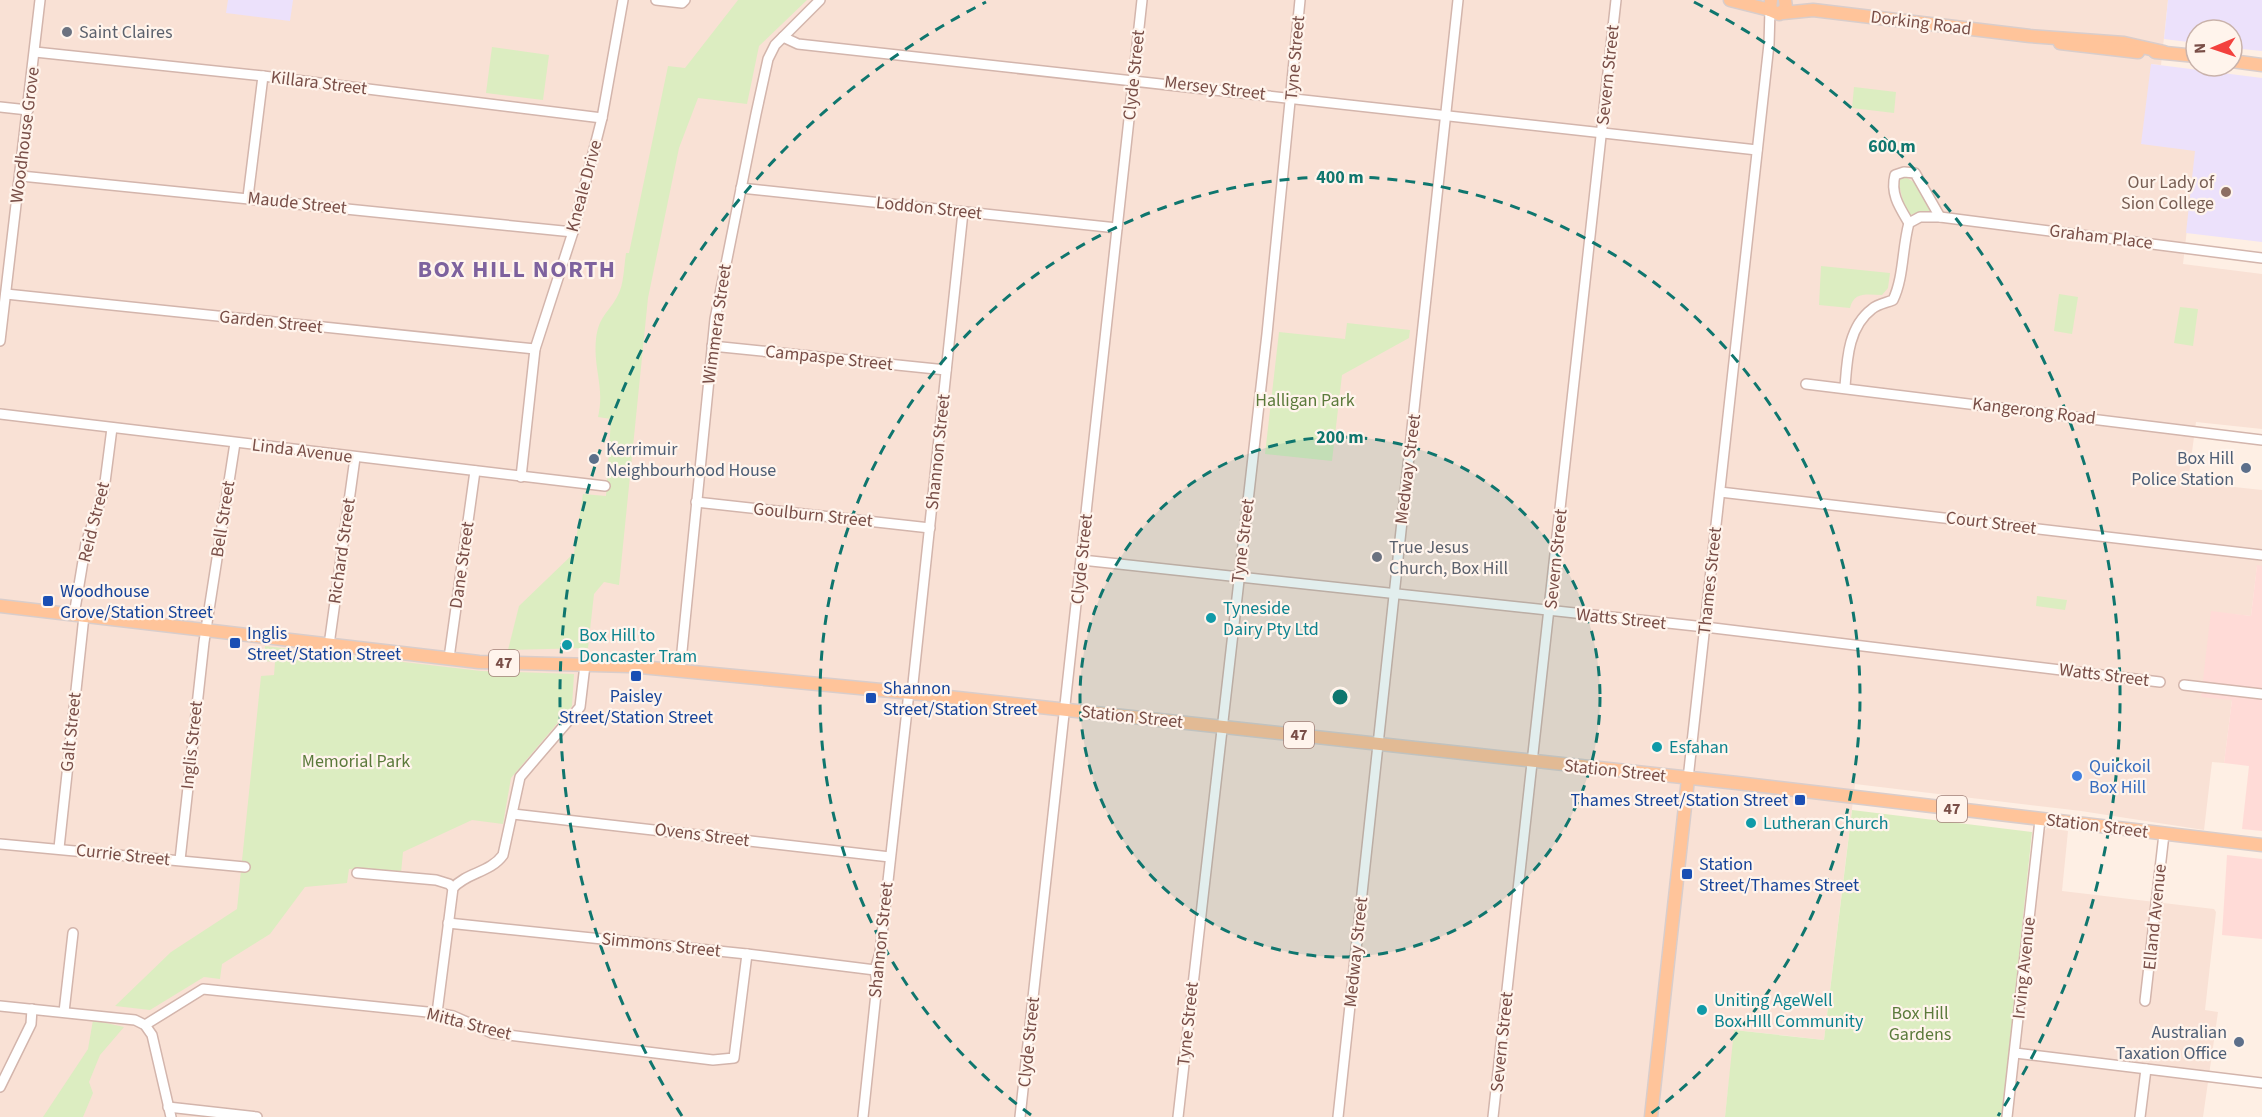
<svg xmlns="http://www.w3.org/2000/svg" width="2262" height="1117" font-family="'Source Sans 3',sans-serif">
<rect width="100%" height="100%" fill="#feefe4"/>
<g fill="#f9e1d5">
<polygon points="0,0 2168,0 2161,65 2151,64 2196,151 2183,264 2262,274 2262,429 2196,422 2188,482 2262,490 2262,566 2257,566 2251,616 2211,612 2232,700 2224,763 2212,762 2204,830 2081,811 1855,784 1824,1040 1735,1030 1725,1117 0,1117"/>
<polygon points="2047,828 2068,831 2062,891 2214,909 2216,912 2205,1010 2218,1012 2203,1117 2012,1117 2043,833"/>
</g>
<g fill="#ffdbd7">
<polygon points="2257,565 2262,566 2262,831 2242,829 2249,766 2224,763 2232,700 2201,697 2211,611 2251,616"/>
<polygon points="2227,855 2262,859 2262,939 2222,935"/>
</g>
<g fill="#ece1fb">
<polygon points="228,0 293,0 290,21 226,13"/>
<polygon points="2168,0 2262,0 2262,51 2232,48 2232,30 2196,30 2196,43 2164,39"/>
<polygon points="2151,64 2262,78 2262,242 2186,233 2195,151 2141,144"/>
</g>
<g fill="#dcedc1">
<path d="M738 0H807L759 46 747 104 698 98 679 148 648 298 619 585 604 582 594 594 588 648 508 650 519 606 574 553 583 494 606 496 611 419 598 417C605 387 593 369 596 339 599 315 609 313 618 295 624 284 624 266 626 253H629L668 66 685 68Z"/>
<polygon points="492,47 549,55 543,100 486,93"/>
<polygon points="1854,87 1896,92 1894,113 1852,108"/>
<polygon points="1904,176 1915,183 1930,211 1921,211 1908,216 1906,214 1898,180"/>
<path d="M1821 266 1890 273 1888 288 1882 295C1868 295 1854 291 1850 308L1819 305Z"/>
<polygon points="2059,294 2078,297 2072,334 2054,331"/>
<polygon points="2180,307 2198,309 2193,346 2174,343"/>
<polygon points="1347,323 1410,330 1409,338 1342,375 1332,461 1265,454 1279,332 1345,339"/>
<polygon points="2037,596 2067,600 2065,610 2036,606"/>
<polygon points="265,646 481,671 574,674 572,706 511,778 503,824 472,820 403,852 401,873 349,869 347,883 305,887 270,934 222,964 220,979 204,977 150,1010 115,1006 171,952 237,909 261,676 274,675 275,662 264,661"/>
<polygon points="1852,810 2032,832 2002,1117 1725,1117 1734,1030 1824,1040"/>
<polygon points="93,1020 124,1027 100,1055 89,1082 93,1093 83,1117 43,1117 88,1049"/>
</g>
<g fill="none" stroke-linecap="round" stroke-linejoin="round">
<g stroke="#d3b5ac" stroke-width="12">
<g id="minor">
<polyline points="656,0 682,3 685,0"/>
<polyline points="783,37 798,44 1757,150"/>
<polyline points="35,52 263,76 602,118"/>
<polyline points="0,107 28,110"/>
<polyline points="21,176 573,232"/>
<polyline points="741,188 1117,228"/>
<polyline points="248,197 263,76"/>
<path d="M1909 223C1900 208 1890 194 1895 175L1904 172 1915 173 1940 217"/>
<polyline points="6,294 535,349"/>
<polyline points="0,341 40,0"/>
<polyline points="712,346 946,370"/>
<polyline points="1806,384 2262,440"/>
<path d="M1845 387C1847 360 1848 327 1872 309 1878 304 1886 303 1893 300 1904 277 1902 248 1909 223L1920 217H1940L2262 258"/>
<polyline points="0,414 605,486"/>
<polyline points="521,477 535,349 573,232 602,118 623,0"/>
<polyline points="1720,492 2262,555"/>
<polyline points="696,502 930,528"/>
<polyline points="1082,560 1705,627 2160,682"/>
<polyline points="74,615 86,543 104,490 112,428"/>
<polyline points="329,645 355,458"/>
<polyline points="449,658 475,471"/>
<polyline points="680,671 715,319 756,114 768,59 775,45 820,0"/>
<polyline points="2184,685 2262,694"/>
<polyline points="912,693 963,212"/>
<polyline points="1688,779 1769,44 1770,10"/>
<polyline points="513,814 890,857"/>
<polyline points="0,844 245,867"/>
<polyline points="59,848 84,616"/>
<polyline points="180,860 204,642 235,443"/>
<polyline points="357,873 436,880 449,884 453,888"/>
<polyline points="448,923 747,954 875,970"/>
<polyline points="2145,1001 2164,834"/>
<polyline points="0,1006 135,1020 145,1025 152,1035 171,1117"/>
<polyline points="64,1012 73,933"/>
<path d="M437 1013 453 888C467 872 490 873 503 855L520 777 580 707 585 665"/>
<polyline points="145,1025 203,989 437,1013 453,1016 492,1033 713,1060 734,1058 747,954"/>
<polyline points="2015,1053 2262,1083"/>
<polyline points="0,1087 31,1024 32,1009"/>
<polyline points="168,1107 257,1117"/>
<polyline points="863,1117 877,984 875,970 880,953 909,692"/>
<polyline points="1020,1117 1142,0"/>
<polyline points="1178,1117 1267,334 1300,0"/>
<polyline points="1338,1117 1458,0"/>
<polyline points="1493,1117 1616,0"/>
<polyline points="2007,1117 2040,820"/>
<polyline points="2140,1117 2146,1069"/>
</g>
</g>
<g stroke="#d9cdcb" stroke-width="15">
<g id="major">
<polyline points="1730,0 1770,10"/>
<polyline points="1771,0 1770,10 1779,14 1786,8 1785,0"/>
<polyline points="1783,13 1813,10 2030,36 2124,43 2164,52"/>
<polyline points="2060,43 2138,52"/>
<polyline points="2155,52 2196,56"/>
<polyline points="2232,61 2262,65"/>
<polyline points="0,606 479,662 630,666 912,693 1737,783 2262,845"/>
<polyline points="1651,1117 1688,779"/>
</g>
</g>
<use href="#minor" stroke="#fff" stroke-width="9"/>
<use href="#major" stroke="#ffc49a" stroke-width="12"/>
</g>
<circle cx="1340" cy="697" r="260" fill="#0f766e" fill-opacity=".12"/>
<g fill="none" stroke="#0f766e" stroke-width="3" stroke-dasharray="10 8">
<circle cx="1340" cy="697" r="260"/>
<path d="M1031 1115A520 520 0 1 1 1649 1115"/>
<path d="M682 1116A780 780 0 0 1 986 2M1694 2A780 780 0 0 1 1998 1116"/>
</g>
<g fill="#6b7280" stroke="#fff4ec" stroke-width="2">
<circle cx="67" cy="32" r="6"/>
<circle cx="1377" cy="557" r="6"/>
</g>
<circle fill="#8d6e63" stroke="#fff4ec" stroke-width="2" cx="2226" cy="192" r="6"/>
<g fill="#5c6f8a" stroke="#fff4ec" stroke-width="2">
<circle cx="594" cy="459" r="6"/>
<circle cx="2246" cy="468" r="6"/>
<circle cx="2239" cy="1042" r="6"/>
</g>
<g fill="#1a4fb4" stroke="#fff4ec" stroke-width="2">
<rect x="42" y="595" width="12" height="12" rx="3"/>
<rect x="229" y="637" width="12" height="12" rx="3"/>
<rect x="630" y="670" width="12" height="12" rx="3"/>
<rect x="865" y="692" width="12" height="12" rx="3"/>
<rect x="1794" y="794" width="12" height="12" rx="3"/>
<rect x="1681" y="868" width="12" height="12" rx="3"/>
</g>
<g fill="#0f9aa8" stroke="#fff4ec" stroke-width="2">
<circle cx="1211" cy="618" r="6"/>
<circle cx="567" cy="645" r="6"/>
<circle cx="1657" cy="747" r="6"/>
<circle cx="1751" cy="823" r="6"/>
<circle cx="1702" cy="1010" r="6"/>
</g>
<circle fill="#3f7fe0" stroke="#fff4ec" stroke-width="2" cx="2077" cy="776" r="6"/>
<g text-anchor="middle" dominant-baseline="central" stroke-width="4.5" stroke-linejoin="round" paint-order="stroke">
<g fill="#fff4ec" stroke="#a18078" stroke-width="1.5">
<rect x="489" y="650" width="30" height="26" rx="4.5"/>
<rect x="1284" y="722" width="30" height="26" rx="4.5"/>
<rect x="1937" y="796" width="30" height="26" rx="4.5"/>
</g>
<g font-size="16" font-weight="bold" fill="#794e47">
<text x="504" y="663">47</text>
<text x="1299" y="735">47</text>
<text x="1952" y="809">47</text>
</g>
<g font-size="18" fill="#794e47" stroke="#fff4ec">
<text transform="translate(1921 23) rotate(7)">Dorking Road</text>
<text transform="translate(1295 58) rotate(-85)">Tyne Street</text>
<text transform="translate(1134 75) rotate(-84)">Clyde Street</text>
<text transform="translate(1608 75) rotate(-84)">Severn Street</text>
<text transform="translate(319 83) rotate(7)">Killara Street</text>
<text transform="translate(1215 88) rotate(7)">Mersey Street</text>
<text transform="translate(25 135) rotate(-83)">Woodhouse Grove</text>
<text transform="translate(584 186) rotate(-75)">Kneale Drive</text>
<text transform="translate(297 203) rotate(6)">Maude Street</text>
<text transform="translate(929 208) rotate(6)">Loddon Street</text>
<text transform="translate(2101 237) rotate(7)">Graham Place</text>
<text transform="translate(271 322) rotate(6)">Garden Street</text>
<text transform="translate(717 324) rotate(-82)">Wimmera Street</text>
<text transform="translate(829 358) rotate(6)">Campaspe Street</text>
<text transform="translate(2034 411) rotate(7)">Kangerong Road</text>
<text transform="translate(302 451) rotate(7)">Linda Avenue</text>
<text transform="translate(938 452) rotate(-84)">Shannon Street</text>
<text transform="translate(1408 469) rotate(-83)">Medway Street</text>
<text transform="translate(813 515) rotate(6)">Goulburn Street</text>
<text transform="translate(223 519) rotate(-81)">Bell Street</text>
<text transform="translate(94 522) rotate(-76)">Reid Street</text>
<text transform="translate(1991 523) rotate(7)">Court Street</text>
<text transform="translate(1243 541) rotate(-83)">Tyne Street</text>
<text transform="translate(342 551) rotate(-82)">Richard Street</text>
<text transform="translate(1082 559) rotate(-84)">Clyde Street</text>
<text transform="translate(1556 559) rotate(-84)">Severn Street</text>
<text transform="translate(462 565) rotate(-82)">Dane Street</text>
<text transform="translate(1710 581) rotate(-84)">Thames Street</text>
<text transform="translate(1621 619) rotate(6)">Watts Street</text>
<text transform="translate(2104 675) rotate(7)">Watts Street</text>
<text transform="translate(1132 717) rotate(6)">Station Street</text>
<text transform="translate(71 732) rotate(-84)">Galt Street</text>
<text transform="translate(192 745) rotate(-84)">Inglis Street</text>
<text transform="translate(1615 771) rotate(6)">Station Street</text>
<text transform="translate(2097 826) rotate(7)">Station Street</text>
<text transform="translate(702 835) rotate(7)">Ovens Street</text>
<text transform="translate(123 855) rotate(6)">Currie Street</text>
<text transform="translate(2155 917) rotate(-84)">Elland Avenue</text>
<text transform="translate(881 940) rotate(-84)">Shannon Street</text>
<text transform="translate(661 945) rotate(6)">Simmons Street</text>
<text transform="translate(1356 952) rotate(-84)">Medway Street</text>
<text transform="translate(2024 968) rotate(-84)">Irving Avenue</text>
<text transform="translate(469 1024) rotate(14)">Mitta Street</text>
<text transform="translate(1188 1024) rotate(-84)">Tyne Street</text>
<text transform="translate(1029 1042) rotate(-84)">Clyde Street</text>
<text transform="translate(1502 1042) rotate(-84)">Severn Street</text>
</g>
<g font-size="18" fill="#5b616d" stroke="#fff4ec" text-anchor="start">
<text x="79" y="32">Saint Claires</text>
<text x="1389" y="547">True Jesus<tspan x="1389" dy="21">Church, Box Hill</tspan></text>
</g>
<g font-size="18" fill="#785e54" stroke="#fff4ec" text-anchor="end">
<text x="2214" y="182">Our Lady of<tspan x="2214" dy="21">Sion College</tspan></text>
</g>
<g font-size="18" fill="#5b7a3b" stroke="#fff4ec">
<text x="1305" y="400">Halligan Park</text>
<text x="356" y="761">Memorial Park</text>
<text x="1920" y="1013">Box Hill<tspan x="1920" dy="21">Gardens</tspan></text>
</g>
<g font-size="18" fill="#4e5e75" stroke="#fff4ec" text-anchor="end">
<text x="606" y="449" text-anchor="start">Kerrimuir<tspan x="606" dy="21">Neighbourhood House</tspan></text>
<text x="2234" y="458">Box Hill<tspan x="2234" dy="21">Police Station</tspan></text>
<text x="2227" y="1032">Australian<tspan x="2227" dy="21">Taxation Office</tspan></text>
</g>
<g font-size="18" fill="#164399" stroke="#fff4ec" text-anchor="start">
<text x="60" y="591">Woodhouse<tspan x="60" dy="21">Grove/Station Street</tspan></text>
<text x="247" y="633">Inglis<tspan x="247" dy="21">Street/Station Street</tspan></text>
<text x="883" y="688">Shannon<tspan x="883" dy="21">Street/Station Street</tspan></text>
<text x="636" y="696" text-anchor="middle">Paisley<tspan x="636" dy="21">Street/Station Street</tspan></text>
<text x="1788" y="800" text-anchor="end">Thames Street/Station Street</text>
<text x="1699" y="864">Station<tspan x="1699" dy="21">Street/Thames Street</tspan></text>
</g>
<g font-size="18" fill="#0d838f" stroke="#fff4ec" text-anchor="start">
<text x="1223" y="608">Tyneside<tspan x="1223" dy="21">Dairy Pty Ltd</tspan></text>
<text x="579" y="635">Box Hill to<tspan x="579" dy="21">Doncaster Tram</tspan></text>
<text x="1669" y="747">Esfahan</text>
<text x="1763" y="823">Lutheran Church</text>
<text x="1714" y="1000">Uniting AgeWell<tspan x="1714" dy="21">Box HIll Community</tspan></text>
</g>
<g font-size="18" fill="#366cbe" stroke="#fff4ec" text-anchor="start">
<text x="2089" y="766">Quickoil<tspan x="2089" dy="21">Box Hill</tspan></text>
</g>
<g font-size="24" font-weight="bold" letter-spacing="1.5" fill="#7d629e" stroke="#fff4ec">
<text x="517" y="269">BOX HILL NORTH</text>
</g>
</g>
<circle cx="1340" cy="697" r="9" fill="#0f766e" stroke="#fff4ec" stroke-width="3"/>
<g font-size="18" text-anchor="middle" font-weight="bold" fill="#0f766e" stroke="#fff4ec" stroke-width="4.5" stroke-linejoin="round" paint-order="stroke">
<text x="1892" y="152">600 m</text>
<text x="1340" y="183">400 m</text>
<text x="1340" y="443">200 m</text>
</g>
<g transform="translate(2214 48) rotate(268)"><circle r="28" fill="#fff4ec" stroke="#c9b2aa" stroke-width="1.5"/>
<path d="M0-4.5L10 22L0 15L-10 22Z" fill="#f3413e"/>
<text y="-9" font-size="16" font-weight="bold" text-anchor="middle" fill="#794e47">N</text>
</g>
</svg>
